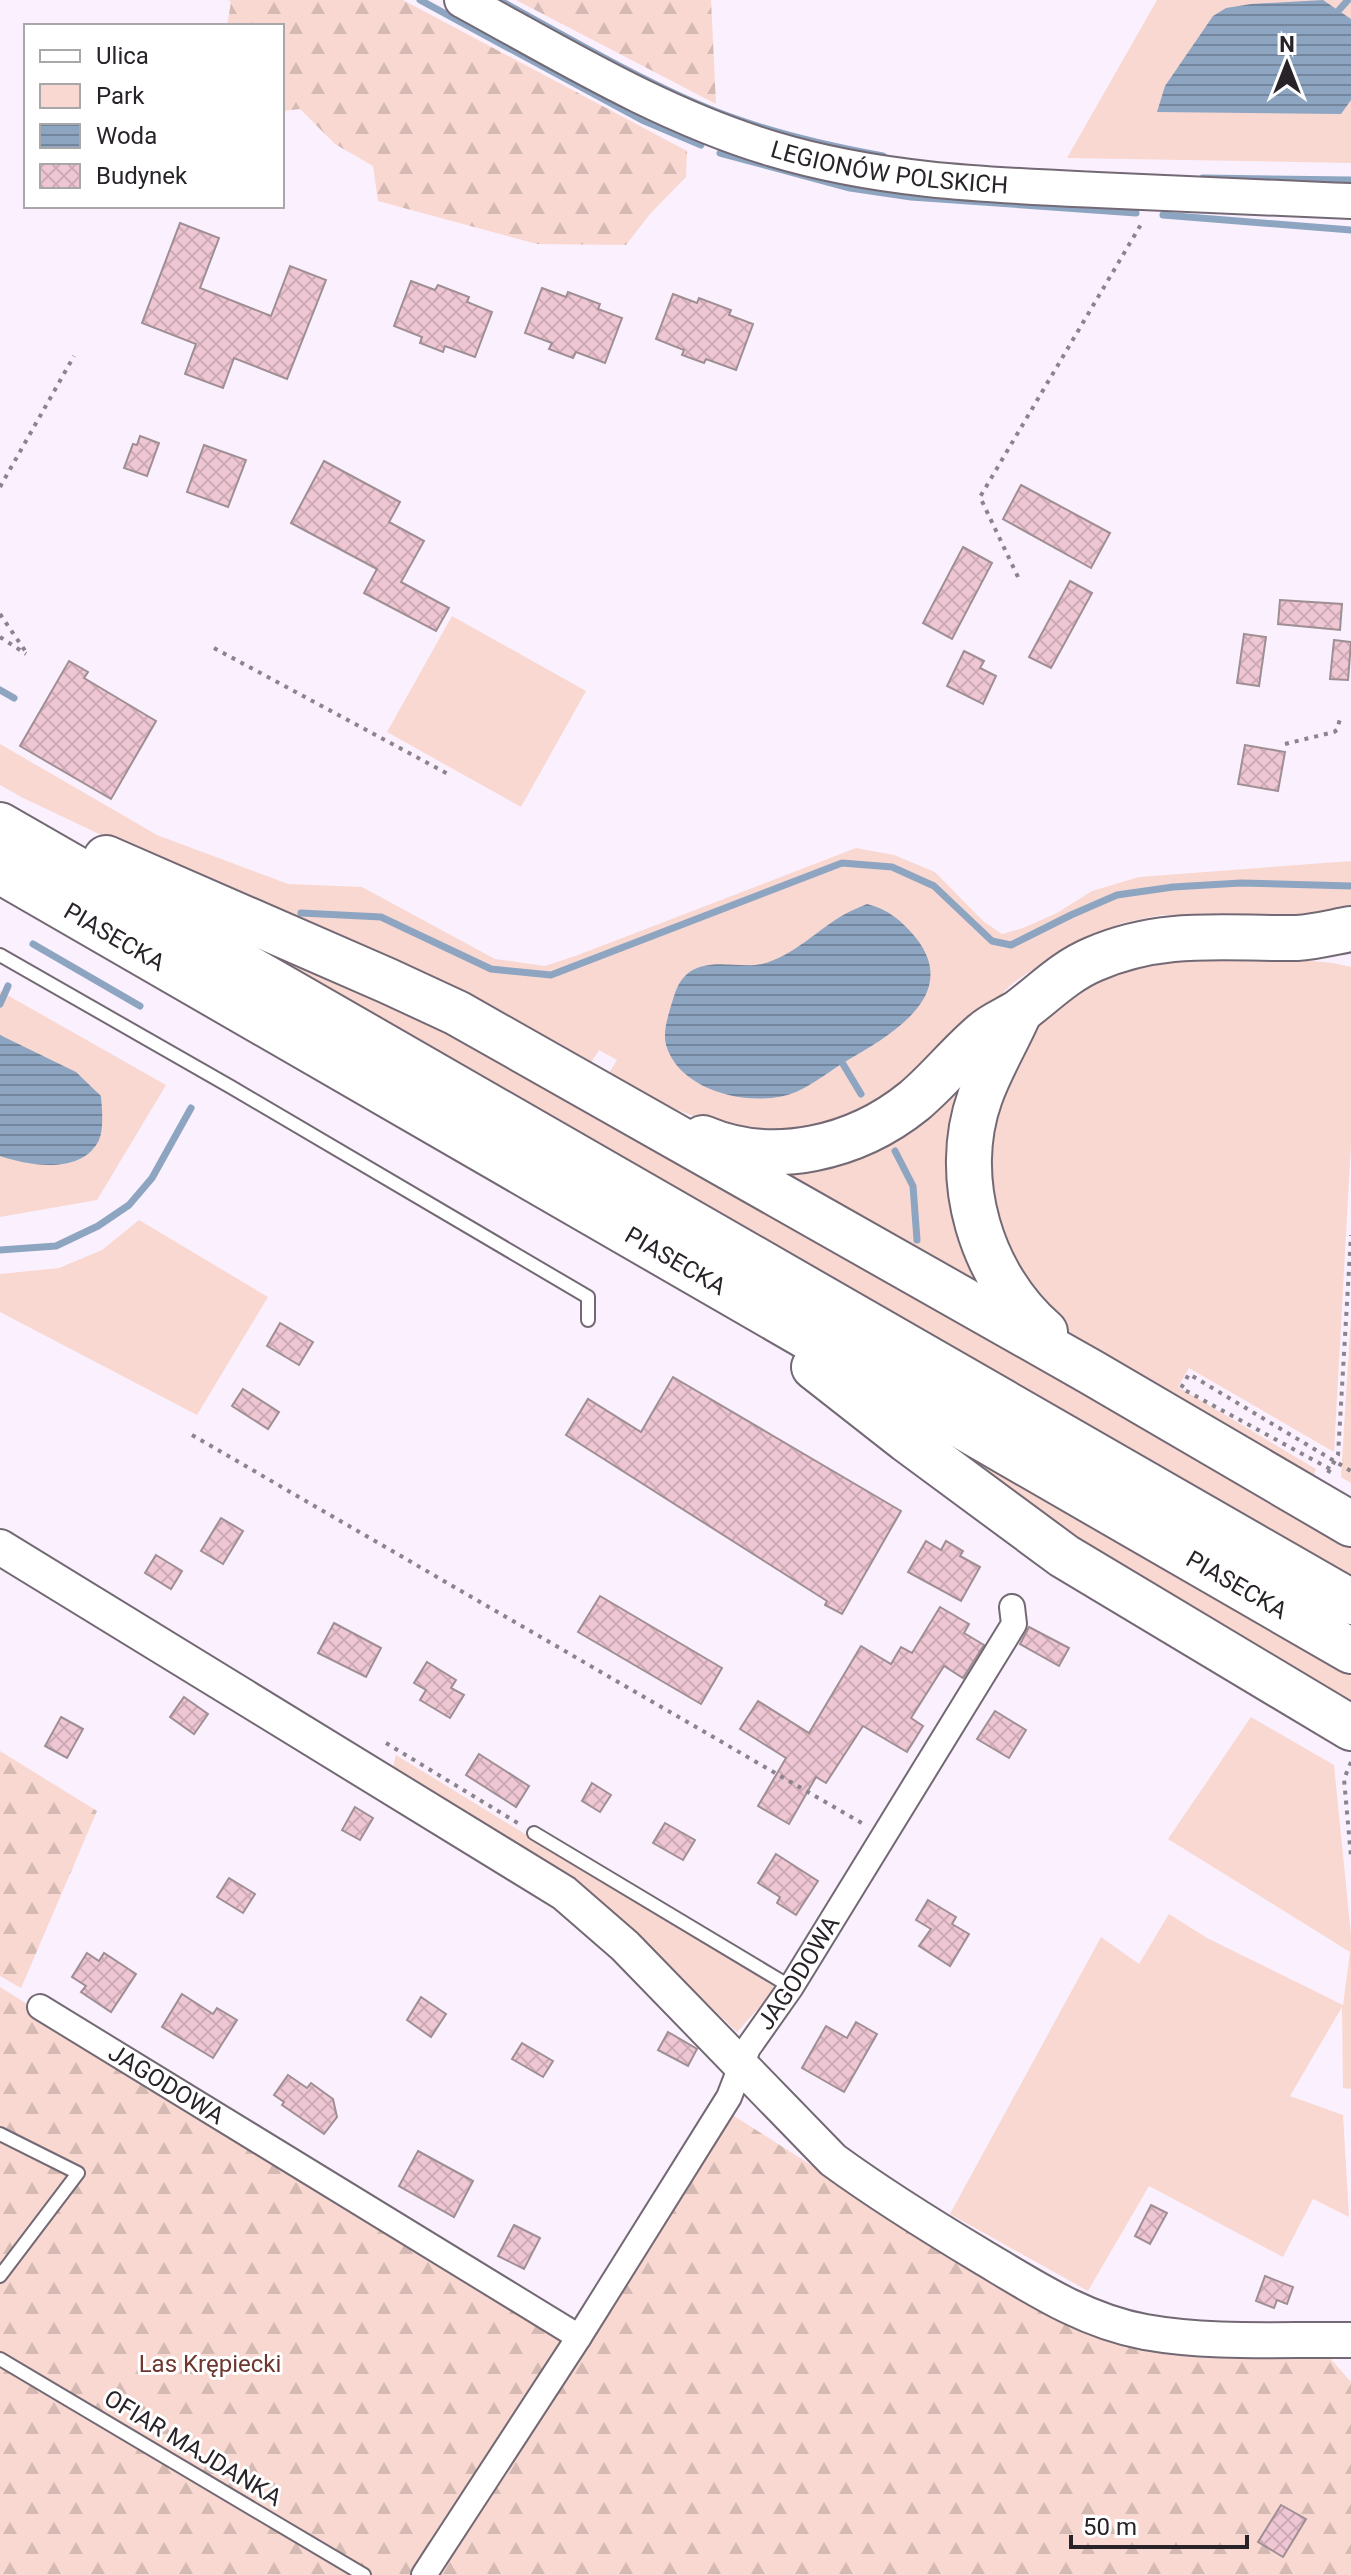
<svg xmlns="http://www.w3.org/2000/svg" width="1351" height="2575" font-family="Roboto,sans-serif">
<defs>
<pattern id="forest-firs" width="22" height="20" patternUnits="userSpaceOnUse" patternTransform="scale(2)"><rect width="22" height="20" fill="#f9d8d1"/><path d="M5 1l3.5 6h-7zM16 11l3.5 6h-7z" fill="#d5b9b3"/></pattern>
<pattern id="water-rules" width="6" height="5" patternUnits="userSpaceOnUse" patternTransform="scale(2)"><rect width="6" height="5" fill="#8ea5c2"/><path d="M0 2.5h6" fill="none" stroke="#74869e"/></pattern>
<pattern id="building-cross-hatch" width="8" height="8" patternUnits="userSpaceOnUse" patternTransform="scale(2)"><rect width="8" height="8" fill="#efc6d3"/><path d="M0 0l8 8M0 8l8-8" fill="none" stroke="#cdaab5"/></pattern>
</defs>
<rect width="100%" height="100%" fill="#fbf0fd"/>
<g fill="#f9d8d1">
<polygon points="1157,0 1348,0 1351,2 1351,163 1067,158"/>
<polygon points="452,616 586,691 521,807 387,732"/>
<polygon points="0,744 157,835 288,884 362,887 495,959 545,966 578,955 856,848 894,855 935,872 983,921 1002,934 1023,928 1057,913 1092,891 1139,877 1351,861 1351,912 1250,916 1161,915 1122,923 1064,948 1013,983 925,1069 854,1118 807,1131 761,1132 706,1121 657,1102 607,1076 617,1060 599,1050 589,1066 23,798 0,785"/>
<polygon points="1245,955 1333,963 1351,967 1351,1144 1334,1452 1189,1368 1178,1387 1316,1469 1309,1487 1099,1359 1032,1302 1002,1247 984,1138 1025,1038 1048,1014 1094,981 1139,964"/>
<polygon points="297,957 435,1021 1351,1541 1351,1576 291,967"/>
<polygon points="0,991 166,1085 97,1200 0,1217"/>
<polygon points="977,1062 990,1296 763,1170"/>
<polygon points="139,1220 268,1297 197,1415 0,1312 0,1274 59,1268 102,1250"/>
<polygon points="1351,1315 1351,1483 1341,1477"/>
<polygon points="950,1447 1351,1676 1351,1710 1091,1556"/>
<polygon points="1251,1717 1334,1765 1351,1935 1351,2089 1343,2088 1342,2007 1290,2096 1343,2115 1349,2217 1313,2199 1283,2257 1149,2186 1088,2291 950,2214 1101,1937 1139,1964 1169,1914 1207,1938 1343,2005 1350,1952 1168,1839"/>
<polygon points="396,1755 777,1988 737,2032 592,1894 392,1770"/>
</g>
<g fill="url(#forest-firs)">
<polygon points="228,0 403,0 687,151 686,177 650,214 626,245 537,244 378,201 373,166 335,144 300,109 282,111 282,26 227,26 231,2"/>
<polygon points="516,0 711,0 716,104"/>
<polygon points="0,1751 97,1811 21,1988 0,1976"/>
<polygon points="0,1987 581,2351 731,2114 1055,2320 1162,2351 1330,2358 1351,2382 1351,2575 0,2575"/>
</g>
<g fill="url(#water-rules)">
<polygon points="1323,0 1351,19 1351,100 1341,114 1157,112 1165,86 1213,16 1226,8 1251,4"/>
<path d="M867 904C888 909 902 921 916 938 961 995 891 1035 848 1060 831 1070 814 1084 796 1092 755 1109 680 1093 666 1045 663 1033 667 1020 670 1009 674 997 676 985 685 976 705 956 738 969 762 964 795 955 817 930 845 914 852 910 860 907 867 904Z"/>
<path d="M0 1035 76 1072 101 1096C102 1109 104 1128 99 1140 82 1175 29 1166 0 1156Z"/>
</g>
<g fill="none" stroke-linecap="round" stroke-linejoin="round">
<g stroke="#8ea5c2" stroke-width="7">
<polyline points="420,0 642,120 701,145"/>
<path d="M499 0C565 36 631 75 700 105 758 130 822 145 883 156"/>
<polyline points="1339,10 1348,0"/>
<polyline points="720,153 850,188 911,197 1136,213"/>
<polyline points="1203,178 1351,180"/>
<polyline points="1163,215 1351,230"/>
<polyline points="0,690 14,698"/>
<polyline points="301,913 381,917 491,969 551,975 842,863 892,867 934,886 992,941 1011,945 1071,915 1117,895 1173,887 1241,883 1351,886"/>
<polyline points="33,944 140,1006"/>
<polyline points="0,1004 8,986"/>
<polyline points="843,1064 861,1094"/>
<polyline points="895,1151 913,1186 917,1240"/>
<polyline points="0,1250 56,1246 98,1226 129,1205 152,1178 191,1108"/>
</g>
</g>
<g fill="url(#building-cross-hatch)" stroke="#9f8f94" stroke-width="2">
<polygon points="180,223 219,238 200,288 271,316 290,266 326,280 287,379 234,358 223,388 185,374 196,344 142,323"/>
<polygon points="411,281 435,290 438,285 469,297 467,302 492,312 475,357 445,346 443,352 420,343 422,337 394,326"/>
<polygon points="542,288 566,297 568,292 600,304 598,309 622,318 605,363 576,352 573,358 549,349 552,343 525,333"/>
<polygon points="673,294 697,303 699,298 731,310 729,315 753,324 736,370 706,359 704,363 682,355 684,350 656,339"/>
<polygon points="140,436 159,443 147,476 124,468 133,444 137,445"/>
<polygon points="204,445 246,460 228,507 187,492"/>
<polygon points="324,461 400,502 389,522 424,541 401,582 449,608 436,631 364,593 377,569 291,523"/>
<polygon points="1021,485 1110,533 1091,568 1003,519"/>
<polygon points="963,547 992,563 952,639 923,623"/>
<polygon points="1070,581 1092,593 1051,668 1029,657"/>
<polygon points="1280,600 1342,604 1340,630 1278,624"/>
<polygon points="1244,634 1266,637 1259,686 1237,683"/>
<polygon points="1334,640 1351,642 1348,680 1330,679"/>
<polygon points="964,651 984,661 980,668 996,676 983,704 947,686"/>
<polygon points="69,661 88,672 84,678 156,721 111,799 20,746"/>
<polygon points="1245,745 1285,752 1278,791 1238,784"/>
<polygon points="280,1323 313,1342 299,1365 267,1346"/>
<polygon points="673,1377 901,1511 842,1614 825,1605 827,1601 566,1435 588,1399 641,1432"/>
<polygon points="243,1389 279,1412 268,1429 232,1406"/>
<polygon points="221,1518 243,1531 223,1564 201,1551"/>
<polygon points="926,1541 941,1550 946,1541 963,1551 960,1556 980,1567 961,1601 908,1572"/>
<polygon points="156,1555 182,1571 171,1589 145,1573"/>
<polygon points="600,1596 722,1668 701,1704 578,1632"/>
<polygon points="940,1607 969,1624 964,1633 984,1645 963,1678 944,1666 911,1718 923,1726 907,1752 863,1726 826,1783 816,1777 789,1824 758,1806 786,1758 740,1729 758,1701 809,1733 861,1646 891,1664 901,1647 912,1653"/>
<polygon points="334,1623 381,1648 366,1677 318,1653"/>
<polygon points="1029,1627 1069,1648 1059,1666 1020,1644"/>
<polygon points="427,1662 456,1680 451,1688 464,1695 450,1718 420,1700 426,1690 414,1683"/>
<polygon points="184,1697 208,1714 194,1734 170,1717"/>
<polygon points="995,1711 1026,1730 1009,1758 977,1739"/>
<polygon points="61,1717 83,1729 67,1758 45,1746"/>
<polygon points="479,1754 529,1786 516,1807 466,1775"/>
<polygon points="592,1783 611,1795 600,1812 582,1801"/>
<polygon points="355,1807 373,1818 360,1840 342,1830"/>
<polygon points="665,1823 695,1840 683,1860 653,1843"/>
<polygon points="776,1854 818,1881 796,1915 777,1903 780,1897 758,1883"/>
<polygon points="229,1878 255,1894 243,1913 217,1897"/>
<polygon points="928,1900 956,1917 952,1924 969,1934 950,1966 919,1946 931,1929 916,1920"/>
<polygon points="87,1953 99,1961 104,1953 136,1974 111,2012 81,1992 86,1986 72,1977"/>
<polygon points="182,1994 213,2014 217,2008 237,2020 213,2058 162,2027"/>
<polygon points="421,1997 446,2014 431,2037 407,2020"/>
<polygon points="856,2022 877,2034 844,2092 802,2068 826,2026 847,2038"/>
<polygon points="668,2032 697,2049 688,2066 658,2050"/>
<polygon points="522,2043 553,2061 543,2077 512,2059"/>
<polygon points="288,2075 307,2088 311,2083 333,2099 337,2117 324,2134 282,2105 284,2102 274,2095"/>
<polygon points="418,2151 473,2181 454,2217 399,2186"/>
<polygon points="1151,2205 1167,2213 1150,2244 1135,2236"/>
<polygon points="514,2225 540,2238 524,2269 498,2256"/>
<polygon points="1265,2276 1293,2287 1287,2304 1277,2300 1274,2308 1256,2301"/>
<polygon points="1281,2505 1306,2519 1283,2557 1258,2542"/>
</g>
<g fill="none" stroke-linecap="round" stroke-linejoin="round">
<g stroke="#736974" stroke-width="16">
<g id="lane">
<polyline points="0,955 231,1087 588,1297 588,1320"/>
<polyline points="534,1833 791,1987"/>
<polyline points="0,2134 78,2173 0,2276"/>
<polyline points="0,2359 364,2575"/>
</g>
</g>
<g stroke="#736974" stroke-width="28">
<g id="street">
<path id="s1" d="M40 2007 579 2337 729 2097 748 2048 791 1987 1014 1624 1012 1607"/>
<polyline points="424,2575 579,2337"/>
</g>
</g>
<g stroke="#736974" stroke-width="38">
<g id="secondary">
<path id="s2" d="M462 0C563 55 662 116 773 149 879 181 987 185 1097 190 1181 193 1266 198 1351 201"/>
<path d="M0 1547 564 1893 625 1946 833 2160C881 2195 931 2226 981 2256 1033 2287 1084 2321 1145 2332 1212 2344 1283 2339 1351 2340"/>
</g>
</g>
<g stroke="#736974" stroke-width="48">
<g id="highway">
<polyline points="0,825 1351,1602"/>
<polyline points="106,858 388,981 457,1013 1091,1372 1351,1524"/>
<path id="s3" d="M0 871 1351 1651"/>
<path d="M1019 1013C1007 1041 990 1068 980 1097 951 1178 981 1277 1045 1332"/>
<path d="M703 1138C773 1168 856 1148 914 1101 939 1080 959 1054 984 1033 994 1024 1008 1019 1020 1011 1044 993 1065 971 1094 959 1163 929 1225 939 1297 938 1315 937 1334 932 1351 929"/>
<polyline points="814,1367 907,1440 1064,1556 1351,1728"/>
</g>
</g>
<g stroke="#8b848d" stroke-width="4" stroke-dasharray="4 6" stroke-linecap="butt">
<polyline points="0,487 74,356"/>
<polyline points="1018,577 980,497 1143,221"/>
<polyline points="0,614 28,655"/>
<polyline points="0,637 26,654"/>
<polyline points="214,648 448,774"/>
<polyline points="1285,744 1334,732 1337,730 1341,715"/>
<polyline points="192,1435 865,1825"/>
<polyline points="1328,1473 1338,1455 1351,1235"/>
<polyline points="386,1743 521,1825"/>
<polyline points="1351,1762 1344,1779 1351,1857"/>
</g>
<use href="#lane" stroke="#fff" stroke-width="12"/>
<use href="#street" stroke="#fff" stroke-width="24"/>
<use href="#secondary" stroke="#fff" stroke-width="34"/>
<use href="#highway" stroke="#fff" stroke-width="44"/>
<polyline stroke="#8b848d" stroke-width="4" stroke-dasharray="4 6" stroke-linecap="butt" points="1330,1469 1181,1388 1189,1374 1351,1471"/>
</g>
<g text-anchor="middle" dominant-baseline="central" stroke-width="6" stroke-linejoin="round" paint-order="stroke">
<g font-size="24" fill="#272328" stroke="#fff">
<text stroke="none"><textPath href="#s2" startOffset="464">LEGIONÓW POLSKICH</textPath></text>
<text stroke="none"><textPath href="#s3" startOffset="132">PIASECKA</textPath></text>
<text stroke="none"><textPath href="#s3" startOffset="780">PIASECKA</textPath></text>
<text stroke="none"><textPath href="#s3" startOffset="1428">PIASECKA</textPath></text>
<text stroke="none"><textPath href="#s1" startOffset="1058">JAGODOWA</textPath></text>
<text stroke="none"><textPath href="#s1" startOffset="148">JAGODOWA</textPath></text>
<text transform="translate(193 2448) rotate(31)">OFIAR MAJDANKA</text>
</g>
<g font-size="24" fill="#6d362e" stroke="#fff">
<text x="210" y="2364">Las Krępiecki</text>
</g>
</g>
<rect x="24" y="24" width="260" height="184" fill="#ffffff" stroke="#a9a7a9" stroke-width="2"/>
<rect x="40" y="50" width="40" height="12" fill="#ffffff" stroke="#a9a7a9" stroke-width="2"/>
<text x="96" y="64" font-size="24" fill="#272328">Ulica</text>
<rect x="40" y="84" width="40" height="24" fill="#f9d8d1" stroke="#a9a7a9" stroke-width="2"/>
<text x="96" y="104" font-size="24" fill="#272328">Park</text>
<rect x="40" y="124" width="40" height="24" fill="url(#water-rules)" stroke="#a9a7a9" stroke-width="2"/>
<text x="96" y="144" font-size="24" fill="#272328">Woda</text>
<rect x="40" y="164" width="40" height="24" fill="url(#building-cross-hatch)" stroke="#a9a7a9" stroke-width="2"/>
<text x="96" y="184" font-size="24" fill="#272328">Budynek</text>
<g transform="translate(1287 64)" stroke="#ffffff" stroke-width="6" paint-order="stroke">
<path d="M0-6L14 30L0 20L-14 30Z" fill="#272328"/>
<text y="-12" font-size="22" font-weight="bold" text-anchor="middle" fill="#272328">N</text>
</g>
<path d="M1071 2535v12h176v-12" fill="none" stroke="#272328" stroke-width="4"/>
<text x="1083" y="2535" font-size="24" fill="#272328" stroke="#ffffff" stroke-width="6" paint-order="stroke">50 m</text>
</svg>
